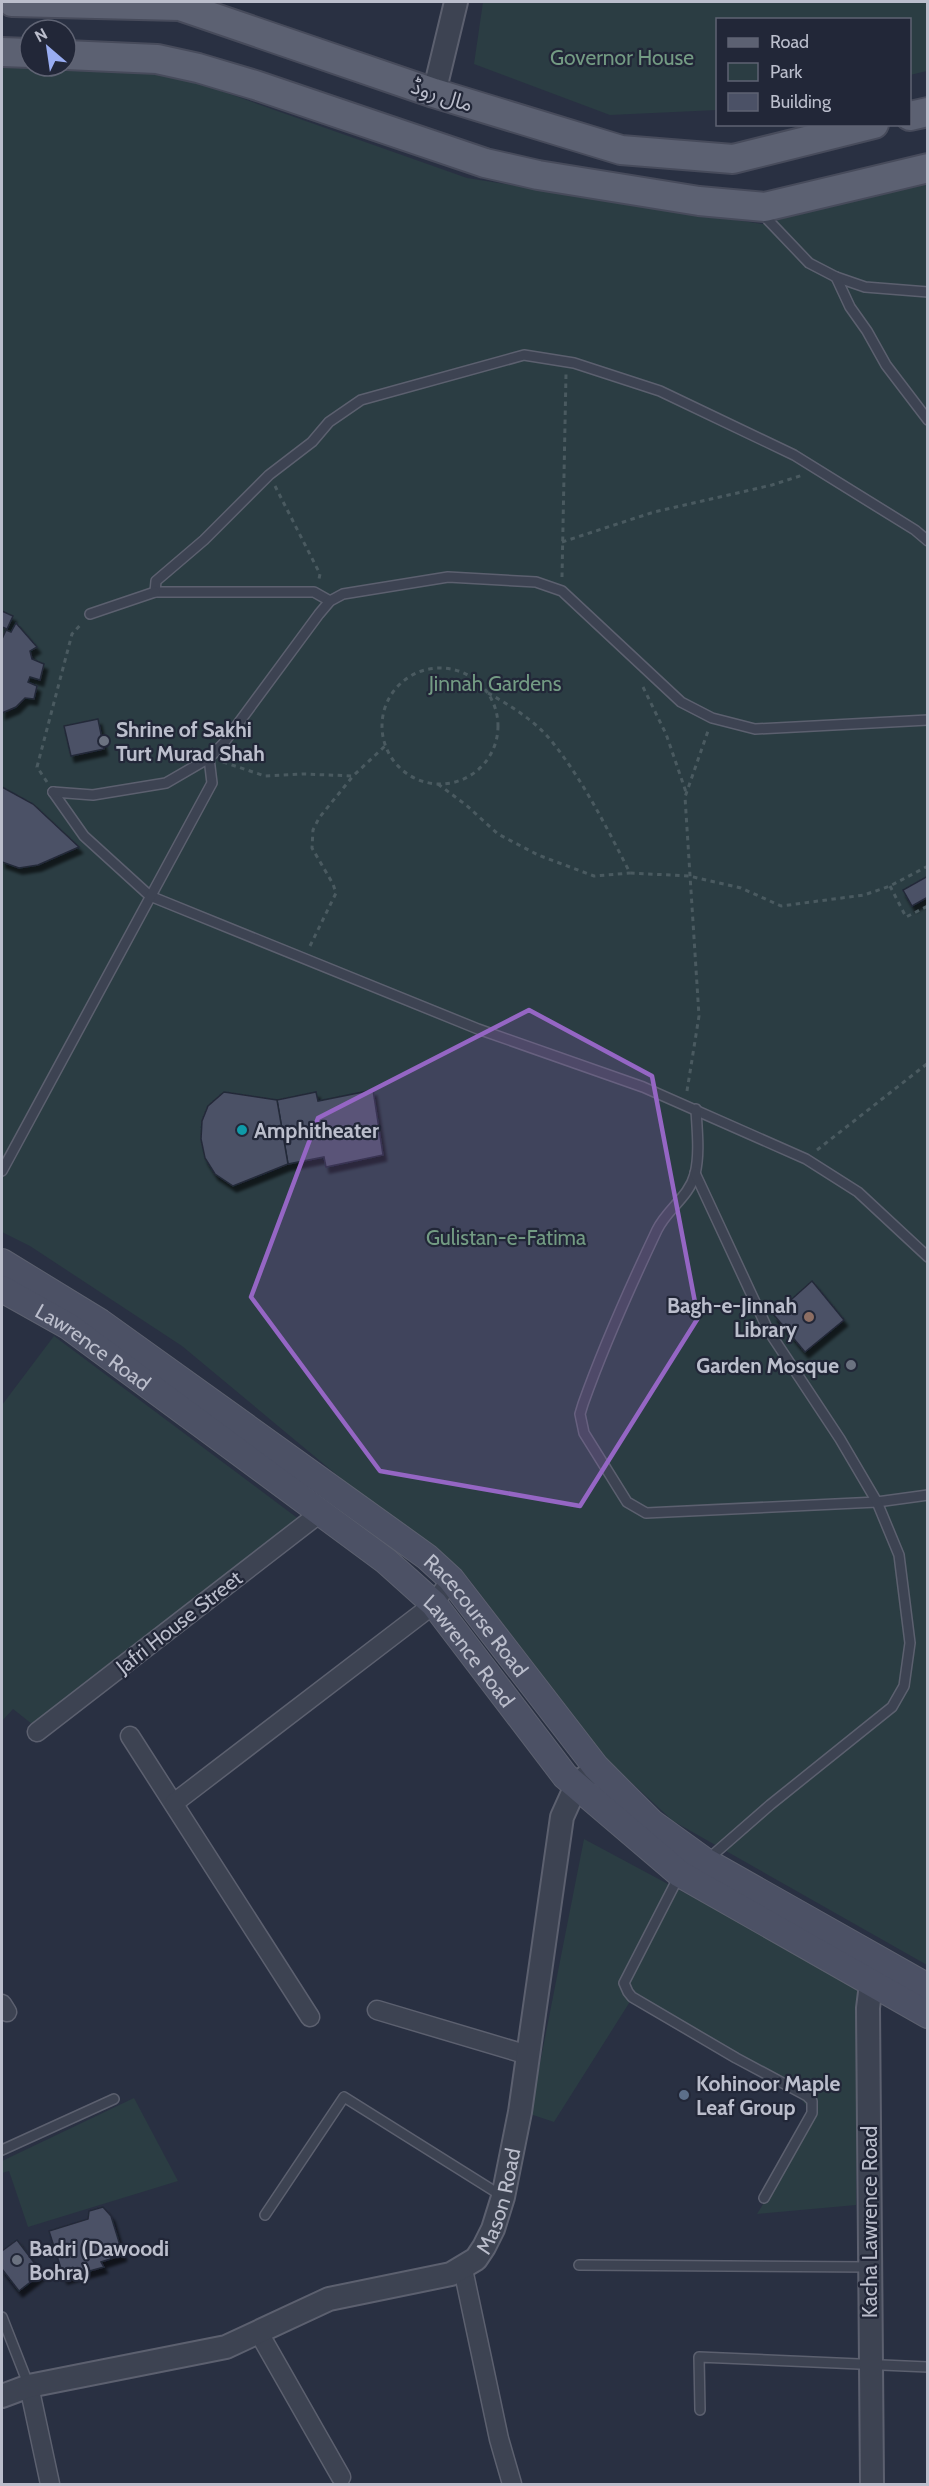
<svg xmlns="http://www.w3.org/2000/svg" width="929" height="2486" font-family="Cabin,'Noto Sans Arabic',sans-serif">
<defs>
<filter id="shadow"><feDropShadow dx="3.5" dy="6" stdDeviation="1.5" flood-color="#0009"/></filter>
</defs>
<rect width="100%" height="100%" fill="#293042"/>
<g fill="#2b3d43">
<polygon points="483,2 927,2 927,71 910,75 910,20 718,20 717,110 610,115 474,64"/>
<polygon points="2,61 30,66 156,68 467,178 762,224 927,182 927,1965 673,1821 607,1760 468,1578 414,1533 349,1485 182,1346 30,1246 2,1232"/>
<polygon points="54,1336 300,1520 32,1724 13,1709 2,1721 2,1405"/>
<polygon points="584,1839 858,1986 856,2205 757,2214 784,2170 811,2112 801,2099 736,2058 631,2000 554,2122 530,2114"/>
<polygon points="134,2098 178,2181 28,2227 9,2171 2,2173 2,2161"/>
</g>
<g fill="#4b5166" stroke="#242939" stroke-width="1.5" filter="url(#shadow)">
<polygon points="2,611 13,616 7,629 2,627"/>
<polygon points="16,623 37,647 30,651 32,659 44,664 40,680 30,677 28,682 37,686 34,699 25,698 16,707 2,713 2,639 6,630 11,632"/>
<polygon points="98,719 104,749 71,756 64,726"/>
<polygon points="2,787 33,804 79,847 38,865 19,868 2,862"/>
<polygon points="928,876 928,897 912,906 903,890"/>
<polygon points="373,1090 383,1155 326,1167 324,1157 288,1164 277,1100 316,1092 318,1101"/>
<polygon points="224,1092 277,1100 288,1164 233,1186 215,1174 205,1158 201,1139 202,1121 208,1106"/>
<polygon points="812,1281 844,1320 805,1352 774,1315"/>
<polygon points="103,2207 111,2216 123,2255 101,2262 104,2267 64,2278 49,2231 88,2219 89,2211"/>
<polygon points="17,2240 42,2273 19,2291 2,2269 2,2251"/>
</g>
<g fill="none" stroke-linecap="round" stroke-linejoin="round">
<g stroke="#5c606f" stroke-width="12">
<g id="service">
<polyline points="766,209 768,220 809,263 836,277 865,287 928,292"/>
<polyline points="836,277 850,307 867,331 886,365 928,420"/>
<polyline points="330,601 314,592 155,592 156,581 204,540 269,475 312,442 329,422 361,400 524,355 574,363 660,391 794,455 915,530 928,541"/>
<polyline points="90,614 155,592"/>
<polyline points="53,792 84,836 150,896 478,1029 643,1087 806,1159 858,1192 928,1257"/>
<polyline points="53,792 93,795 166,783 209,758"/>
<path d="M696 1109C697 1130 700 1153 695 1174 689 1197 667 1209 657 1230 630 1287 604 1345 583 1404L580 1414 584 1433 627 1502 646 1513 877 1502 928 1495"/>
<polyline points="2,1171 212,783 209,758 223,744 319,614 330,601 343,594 448,577 536,582 562,591 681,702 712,718 755,729 928,720"/>
<polyline points="695,1173 768,1330 840,1439 877,1502 899,1555 910,1643 904,1686 892,1707 770,1805 707,1860"/>
<polyline points="679,1876 624,1983 628,1992 632,1997 736,2058 807,2096 812,2101 812,2113 764,2198"/>
<polyline points="2,2150 114,2099"/>
<polyline points="265,2215 344,2097 502,2196"/>
<polyline points="579,2265 869,2267"/>
<polyline points="2,2317 29,2386"/>
<polyline points="700,2410 699,2357 928,2367"/>
</g>
</g>
<g stroke="#5c606f" stroke-width="21">
<g id="minor">
<polyline points="37,1732 320,1513"/>
<polyline points="130,1736 310,2017"/>
<polyline points="174,1803 434,1604 451,1579"/>
<polyline points="2,2004 7,2012"/>
<polyline points="377,2010 528,2055"/>
<polyline points="463,2269 499,2439 512,2484"/>
<polyline points="259,2333 341,2477"/>
<polyline points="29,2386 50,2484"/>
</g>
</g>
<g stroke="#5c606f" stroke-width="26">
<g id="tertiary">
<polyline points="434,93 456,2"/>
<path id="s1" d="M2 2396 29 2386 226 2347 329 2299 451 2274 476 2259 484 2247 493 2229 503 2197 520 2112 562 1817 576 1786 589 1774"/>
<polyline points="872,2484 868,2008 871,1984 878,1969"/>
</g>
</g>
<g stroke="#5c606f" stroke-width="28">
<g id="secondary">
<path id="s2" d="M2 1262 100 1322 427 1557 451 1579 596 1767 651 1822 705 1861 928 1987"/>
<path id="s3" d="M2 1289 68 1326 386 1561 434 1604 565 1776 680 1874 928 2015"/>
</g>
</g>
<g stroke="#474b5b" stroke-width="32">
<g id="primary">
<polyline points="12,2 180,6 434,93 621,150 733,159 874,124"/>
<polyline points="2,52 30,53"/>
<polyline points="66,55 157,59 198,68 255,85 485,163 538,175 699,201 765,207 928,168"/>
<polyline points="910,116 928,112"/>
</g>
</g>
<g stroke="#4a5a60" stroke-width="3" stroke-dasharray="4.5 4.5" stroke-linecap="butt">
<polyline points="275,486 320,574 319,579"/>
<polyline points="562,542 654,512 772,485 803,475"/>
<polyline points="562,577 566,374"/>
<circle cx="440" cy="726" r="58"/>
<polyline points="643,687 666,734 686,792"/>
<path d="M488 693C511 706 537 722 553 743 584 782 607 828 630 873L689 876 741 888 781 906 864 895 890 886 928 866"/>
<polyline points="223,762 265,776 304,774 353,776 385,746"/>
<polyline points="47,782 37,767 72,634 82,623"/>
<polyline points="438,784 466,805 498,834 538,855 594,876 630,873"/>
<polyline points="890,886 906,917 928,906"/>
<polyline points="310,946 336,893 333,884 312,848 313,830 319,818 353,776"/>
<polyline points="687,1091 699,1016 685,797 708,731"/>
<polyline points="817,1150 928,1063"/>
</g>
<use href="#service" stroke="#3d4352" stroke-width="9"/>
<use href="#minor" stroke="#3d4352" stroke-width="18"/>
<use href="#tertiary" stroke="#3d4352" stroke-width="22"/>
<use href="#secondary" stroke="#4c5165" stroke-width="26"/>
<use href="#primary" stroke="#5c6172" stroke-width="28"/>
</g>
<path fill="#9566c4" fill-opacity="0.2" stroke="#9566c4" stroke-width="4.5" stroke-linejoin="round" d="M529 1010 652 1076 698 1318 580 1506 380 1471 251 1297 318 1118Z"/>
<g fill="#6b7280" stroke="#222738" stroke-width="2">
<circle cx="104" cy="741" r="6"/>
<circle cx="851" cy="1365" r="6"/>
<circle cx="17" cy="2260" r="6"/>
</g>
<circle fill="#0f9aa8" stroke="#222738" stroke-width="2" cx="242" cy="1130" r="6"/>
<circle fill="#8d6e63" stroke="#222738" stroke-width="2" cx="809" cy="1317" r="6"/>
<circle fill="#5c6f8a" stroke="#222738" stroke-width="2" cx="684" cy="2095" r="6"/>
<g text-anchor="middle" dominant-baseline="central" stroke-width="4.5" stroke-linejoin="round" paint-order="stroke">
<g font-size="21" fill="#739b83" stroke="#222738">
<text x="622" y="57">Governor House</text>
<text x="495" y="683">Jinnah Gardens</text>
<text x="506" y="1237">Gulistan-e-Fatima</text>
</g>
<g font-size="21" fill="#bbbecc" stroke="#222738">
<text transform="translate(442 95) rotate(18)">مال روڈ</text>
<text stroke="none"><textPath href="#s3" startOffset="108">Lawrence Road</textPath></text>
<text stroke="none"><textPath href="#s2" startOffset="594">Racecourse Road</textPath></text>
<text transform="translate(179 1622) rotate(-38)">Jafri House Street</text>
<text stroke="none"><textPath href="#s3" startOffset="594">Lawrence Road</textPath></text>
<text stroke="none"><textPath href="#s1" startOffset="560">Mason Road</textPath></text>
<text transform="translate(869 2222) rotate(-90)">Kacha Lawrence Road</text>
</g>
<g font-size="21" font-weight="bold" fill="#bbbecc" stroke="#222738" text-anchor="start">
<text x="116" y="729">Shrine of Sakhi<tspan x="116" dy="24">Turt Murad Shah</tspan></text>
<text x="254" y="1130">Amphitheater</text>
<text x="797" y="1305" text-anchor="end">Bagh-e-Jinnah<tspan x="797" dy="24">Library</tspan></text>
<text x="839" y="1365" text-anchor="end">Garden Mosque</text>
<text x="696" y="2083">Kohinoor Maple<tspan x="696" dy="24">Leaf Group</tspan></text>
<text x="29" y="2248">Badri (Dawoodi<tspan x="29" dy="24">Bohra)</tspan></text>
</g>
</g>
<rect width="929" height="2486" fill="none" stroke="#bbbecc" stroke-width="6"/>
<rect x="716" y="18" width="195" height="108" fill="#222738" stroke="#5f6373" stroke-width="1.5"/>
<rect x="728" y="38" width="30" height="9" fill="#5c6172" stroke="#5f6373" stroke-width="1.5"/>
<text x="770" y="48" font-size="18" fill="#bbbecc">Road</text>
<rect x="728" y="63" width="30" height="18" fill="#2b3d43" stroke="#5f6373" stroke-width="1.5"/>
<text x="770" y="78" font-size="18" fill="#bbbecc">Park</text>
<rect x="728" y="93" width="30" height="18" fill="#4b5166" stroke="#5f6373" stroke-width="1.5"/>
<text x="770" y="108" font-size="18" fill="#bbbecc">Building</text>
<g transform="translate(48 48) rotate(331)"><circle r="28" fill="#222738" stroke="#5f6373" stroke-width="1.5"/>
<path d="M0-4.5L10 22L0 15L-10 22Z" fill="#99adf2"/>
<text y="-9" font-size="16" font-weight="bold" text-anchor="middle" fill="#bbbecc">N</text>
</g>
</svg>
